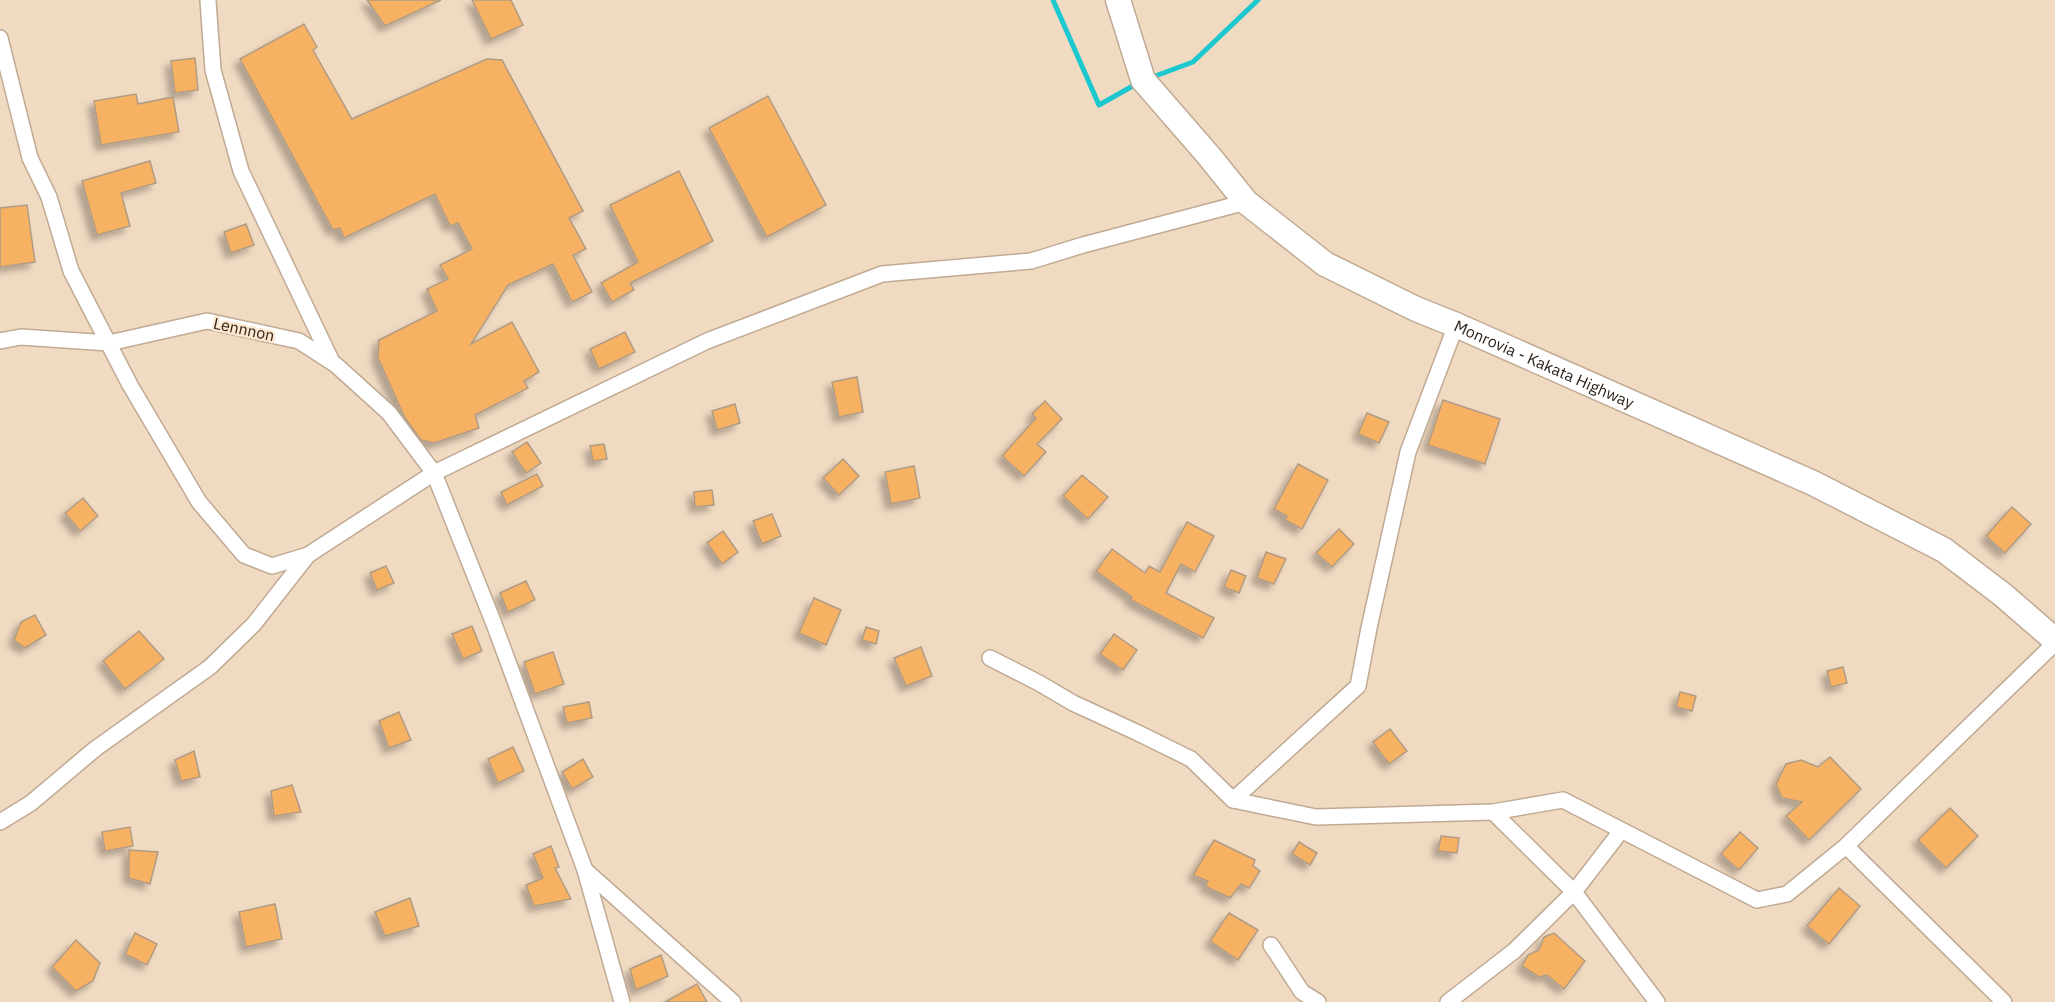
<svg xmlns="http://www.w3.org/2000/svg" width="2055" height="1002" font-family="'IBM Plex Sans',sans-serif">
<defs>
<filter id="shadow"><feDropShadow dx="-5.5" dy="5.5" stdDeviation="3" flood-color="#0004"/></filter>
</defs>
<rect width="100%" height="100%" fill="#f0dac2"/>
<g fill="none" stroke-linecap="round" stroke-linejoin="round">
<g stroke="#1cc8cf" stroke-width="5">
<polyline points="1053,0 1099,105 1138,83"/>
<polyline points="1150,78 1193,62 1258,0"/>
</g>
</g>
<g fill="#f6b262" stroke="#b09b85" stroke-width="1.5" filter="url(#shadow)">
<polygon points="367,0 441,0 385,26"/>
<polygon points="472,0 511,0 523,25 491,39"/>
<polygon points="304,24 317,47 313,50 352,119 487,59 502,60 583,211 569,218 586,249 573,255 592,292 572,302 553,264 508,285 471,344 512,322 539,372 524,381 528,388 475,415 479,428 434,443 421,440 405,418 378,358 379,340 437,311 427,289 448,279 440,265 472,249 458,223 450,226 435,194 344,238 340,228 333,230 240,59"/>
<polygon points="195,58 198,90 175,93 171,61"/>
<polygon points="136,94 138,104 173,97 179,132 101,145 94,101"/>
<polygon points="768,96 826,205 767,237 709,128"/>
<polygon points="150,161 156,183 121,193 130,226 97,235 82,181"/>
<polygon points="679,171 713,241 630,283 634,290 612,302 601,283 638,262 610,205"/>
<polygon points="27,205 35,262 0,267 0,208"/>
<polygon points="246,224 254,245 231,253 224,232"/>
<polygon points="625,332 635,352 599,369 590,349"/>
<polygon points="857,377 863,412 839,417 832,382"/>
<polygon points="1443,400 1500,419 1485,464 1428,445"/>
<polygon points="1045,401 1062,419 1037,444 1046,452 1024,476 1002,456 1036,418 1032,414"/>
<polygon points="735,404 740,423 717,430 712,411"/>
<polygon points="1367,413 1389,422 1379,443 1358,434"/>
<polygon points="527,442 541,463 526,473 512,452"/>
<polygon points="604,444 607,459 593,461 590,446"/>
<polygon points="843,459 859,476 839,495 823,478"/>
<polygon points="1298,464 1328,480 1302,529 1285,520 1287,516 1274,509"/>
<polygon points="914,466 920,498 891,504 885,472"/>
<polygon points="537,474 543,486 507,505 501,492"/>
<polygon points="1082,475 1108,497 1088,519 1063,496"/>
<polygon points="712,490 714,505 695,507 694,492"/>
<polygon points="83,498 98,516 80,531 65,513"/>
<polygon points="2012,507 2031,524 2005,553 1986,536"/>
<polygon points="772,514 781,536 762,544 753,521"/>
<polygon points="1187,522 1214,536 1195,572 1181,564 1166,593 1214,618 1203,638 1131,600 1132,597 1096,571 1112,549 1145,573 1149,566 1160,572"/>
<polygon points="1339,529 1354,544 1332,567 1316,553"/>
<polygon points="723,531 738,552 722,564 707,543"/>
<polygon points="1266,552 1286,559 1274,584 1257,578"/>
<polygon points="386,566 394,583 377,590 370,573"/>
<polygon points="1231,570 1246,576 1239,593 1224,587"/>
<polygon points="526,581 535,600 508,612 500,593"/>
<polygon points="814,598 841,610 826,645 799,633"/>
<polygon points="35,615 46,635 25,648 14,640 21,622"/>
<polygon points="472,626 482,651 463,659 452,634"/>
<polygon points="866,627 879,631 876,644 862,640"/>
<polygon points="139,631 164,659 125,689 103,661"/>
<polygon points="1114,634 1137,650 1123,670 1100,654"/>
<polygon points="921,647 932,676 906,686 894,658"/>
<polygon points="553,652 564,684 535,694 524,662"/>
<polygon points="1843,667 1847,683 1831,687 1827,671"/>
<polygon points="1680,692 1696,696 1692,711 1676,707"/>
<polygon points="589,702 592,718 567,723 563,707"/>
<polygon points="399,712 411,740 389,748 379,721"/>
<polygon points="1390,729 1407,751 1389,764 1373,742"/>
<polygon points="513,747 524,771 498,783 488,759"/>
<polygon points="194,751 200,777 181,781 175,760"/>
<polygon points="1830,757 1861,789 1809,840 1786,816 1802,802 1782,798 1776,784 1786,764 1801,760 1818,767"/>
<polygon points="583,759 593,777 572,789 562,772"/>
<polygon points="292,785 301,812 274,816 271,791"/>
<polygon points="1950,808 1978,836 1946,868 1918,840"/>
<polygon points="130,827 133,846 105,851 102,832"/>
<polygon points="1740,832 1758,848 1739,870 1721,854"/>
<polygon points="1441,836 1459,838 1457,853 1438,851"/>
<polygon points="1214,840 1255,860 1253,866 1260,871 1249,888 1241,884 1230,898 1205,886 1208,881 1193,875"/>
<polygon points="1299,842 1317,853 1310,865 1292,854"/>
<polygon points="551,846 559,867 555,868 571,899 534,906 526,885 543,878 533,854"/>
<polygon points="129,850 158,852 150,884 129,878"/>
<polygon points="1839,888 1860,906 1829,944 1807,926"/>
<polygon points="410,898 419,926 385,936 375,912"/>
<polygon points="275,904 282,939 246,947 239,912"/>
<polygon points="1229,913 1258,930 1238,960 1210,941"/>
<polygon points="135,933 157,944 147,965 125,954"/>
<polygon points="1554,933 1585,961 1564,989 1547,975 1539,977 1522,966 1528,955 1539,950 1544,937"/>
<polygon points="76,940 100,963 93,981 76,991 52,967"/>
<polygon points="661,955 668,976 636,990 630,969"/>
<polygon points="697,984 707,1002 665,1002"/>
</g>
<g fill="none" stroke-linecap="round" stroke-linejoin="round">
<g stroke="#c0aa94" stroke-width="18">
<g id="minor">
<polyline points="208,1 213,70 241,171 332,362"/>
<polyline points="0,38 30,158 49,197 71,271 130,385 199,502 244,555 272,566 308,555 434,473 707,341 882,274 1031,261 1083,245 1246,202"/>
<polyline points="0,341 21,337 109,343 207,321 299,341 336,365 389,413 434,473 494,624 585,870 622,1002"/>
<polyline points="990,658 1039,683 1073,703 1136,732 1191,759 1233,800 1316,817 1493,812 1563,800 1757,900 1787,894 1846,846 2055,643"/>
<polyline points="1233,800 1358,686 1369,628 1408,452 1456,325"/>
<polyline points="1493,812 1574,892 1657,1002"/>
<polyline points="0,822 31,803 95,749 210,667 254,624 308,555"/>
<polyline points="1846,846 2004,1002"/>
<polyline points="585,870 733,1002"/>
<polyline points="1271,945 1302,992 1318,1002"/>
<polyline points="1448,1002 1514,951 1574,892 1621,831"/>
</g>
</g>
<g stroke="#c0aa94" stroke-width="27">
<g id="trunk">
<path id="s1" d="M1118 0 1143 80 1209 156 1246 202 1325 264 1416 309 1456 325 1813 483 1944 550 2003 595 2055 640"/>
</g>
</g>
<use href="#minor" stroke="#fff" stroke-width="15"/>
<use href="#trunk" stroke="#fff" stroke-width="24"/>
</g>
<g text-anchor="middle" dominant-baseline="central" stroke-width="4.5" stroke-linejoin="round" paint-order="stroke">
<g font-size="16" fill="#2e251c" stroke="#fee7cf">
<text transform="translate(244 329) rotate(12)">Lennnon</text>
<text stroke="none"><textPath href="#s1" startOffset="585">Monrovia - Kakata Highway</textPath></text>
</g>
</g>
</svg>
